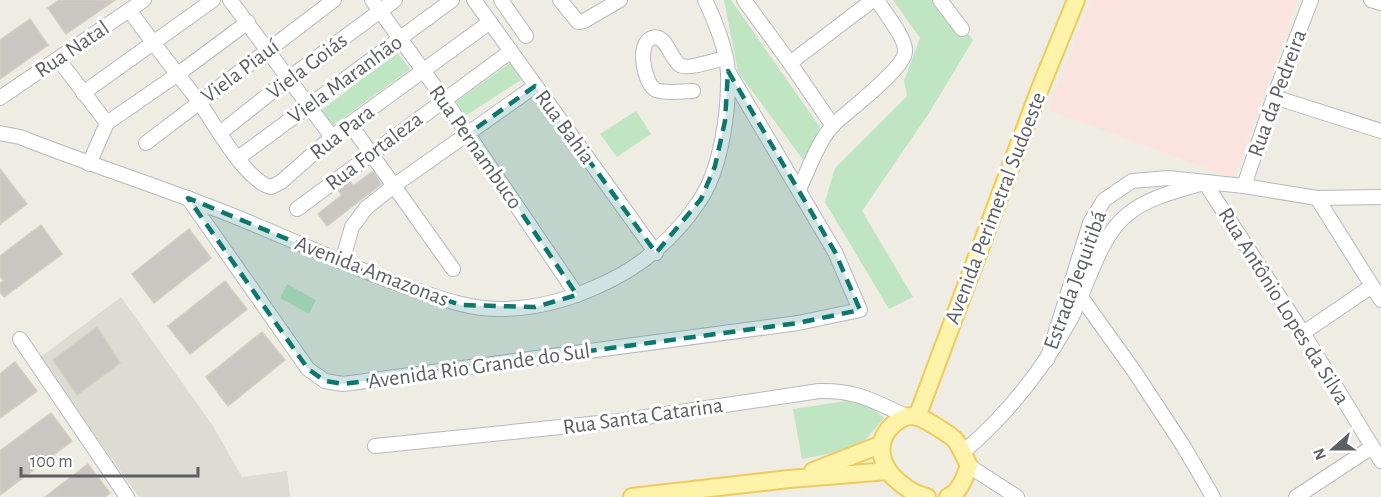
<svg xmlns="http://www.w3.org/2000/svg" width="1381" height="497" font-family="'Alegreya Sans',sans-serif">
<rect width="100%" height="100%" fill="#eeece3"/>
<polygon fill="#dedbd2" points="121,297 213,426 242,477 287,471 290,497 139,497 39,358"/>
<polygon fill="#fbe3e0" points="1091,0 1297,0 1234,178 1049,110"/>
<g fill="#c0e5c2">
<polygon points="724,0 731,0 820,127 804,161 738,72"/>
<polygon points="893,0 941,0 973,40 929,113 862,211 913,297 889,309 825,202 835,168 907,96 904,81 920,38"/>
<polygon points="397,52 410,69 329,128 318,113"/>
<polygon points="510,63 521,80 465,116 456,102"/>
<polygon points="636,111 651,134 617,157 600,134"/>
<polygon points="287,284 316,300 309,314 280,298"/>
<polygon points="847,401 867,404 884,418 858,448 802,459 793,409"/>
</g>
<g fill="#cac6c1" stroke="#d3cec2" stroke-width="1.5">
<polygon points="59,0 115,0 66,34 48,8"/>
<polygon points="30,19 48,45 0,79 0,40"/>
<polygon points="0,169 27,204 0,224"/>
<polygon points="373,171 381,184 327,226 318,214 342,195 338,190 350,181 353,186"/>
<polygon points="41,225 62,254 4,297 0,292 0,283 4,281 0,276 0,256"/>
<polygon points="189,229 211,258 154,303 132,274"/>
<polygon points="225,281 247,309 190,354 168,326"/>
<polygon points="97,327 120,363 77,395 53,360"/>
<polygon points="262,332 285,360 228,406 206,377"/>
<polygon points="15,362 37,391 0,418 0,374"/>
<polygon points="51,413 72,441 0,495 0,451"/>
<polygon points="88,464 110,493 105,497 45,497"/>
</g>
<g fill="none" stroke-linecap="round" stroke-linejoin="round">
<g stroke="#b6b9bd" stroke-width="16">
<g id="minor">
<polyline points="230,0 332,137"/>
<polyline points="372,0 444,99 577,295"/>
<polyline points="474,0 656,253"/>
<polyline points="501,0 526,36"/>
<polyline points="560,0 578,22 584,21 620,0"/>
<polyline points="744,0 790,63 833,126"/>
<polyline points="940,0 962,29"/>
<polyline points="1371,0 1381,3"/>
<path d="M129 10C151 40 174 70 197 99 213 121 245 181 271 187L281 182 332 137 490 22"/>
<polyline points="58,59 107,123 89,164"/>
<polyline points="790,63 873,0"/>
<path d="M693 91C683 91 666 94 656 90 644 84 636 43 652 38 666 33 671 60 680 65 687 70 716 60 725 58"/>
<polyline points="83,93 213,0"/>
<polyline points="1274,97 1381,131"/>
<polyline points="0,98 144,0"/>
<polyline points="107,123 178,74 248,22"/>
<polyline points="350,124 453,269"/>
<path d="M0 133 20 137C93 166 168 189 241 219 300 243 358 271 419 291 445 300 471 309 499 309 533 309 565 301 596 287 639 269 672 241 698 203 721 171 729 112 728 73 727 51 715 20 705 0"/>
<polyline points="220,133 288,79 395,0"/>
<polyline points="146,143 334,0"/>
<polyline points="238,158 452,0"/>
<polyline points="1205,183 1303,333 1381,461"/>
<polyline points="1244,186 1274,97 1311,0"/>
<path d="M799 189C809 169 818 141 834 124 848 111 904 69 905 52 907 39 884 12 877 0"/>
<polyline points="188,198 308,369 325,381 343,384 798,323 860,310 835,252 728,71"/>
<polyline points="1317,198 1381,300"/>
<polyline points="297,209 511,51"/>
<polyline points="342,262 352,227 366,208 395,185 535,86"/>
<polyline points="1081,297 1134,371 1184,447 1213,497"/>
<polyline points="1303,333 1372,286"/>
<polyline points="20,339 127,497"/>
<polyline points="1047,360 1090,223 1104,200 1132,181 1168,178 1244,186 1317,198 1381,197"/>
<path d="M375 446 619 421 819 391C857 390 873 401 906 416"/>
<path d="M962 453C1005 417 1042 370 1069 322 1087 290 1098 237 1128 214 1147 198 1176 191 1200 184"/>
<polyline points="969,466 1017,497"/>
<polyline points="1296,497 1372,447"/>
</g>
</g>
<g stroke="#efcb5b" stroke-width="20">
<g id="major">
<polyline points="917,417 1039,91 1076,0"/>
<polyline points="813,471 880,445"/>
<polyline points="632,497 789,479 888,471"/>
<path d="M927 497C917 495 907 489 899 482 879 466 874 440 895 423 900 419 905 416 912 416 920 416 930 423 937 427 943 431 951 435 956 441 961 448 965 458 969 466 964 478 961 491 948 497"/>
</g>
</g>
<use href="#minor" stroke="#fff" stroke-width="14"/>
<use href="#major" stroke="#fef3a9" stroke-width="16"/>
</g>
<path fill="#0f766e" fill-opacity="0.2" stroke="#0f766e" stroke-width="4.5" stroke-dasharray="12 8" stroke-linejoin="round" d="M728 71 835 252 860 310 798 323 343 384 325 381 308 369 188 198 389 281 461 305 535 307 577 295 468 134 535 86 656 253 701 199 715 166 725 121Z"/>
<g text-anchor="middle" dominant-baseline="central" stroke-width="6" stroke-linejoin="round" paint-order="stroke">
<g font-size="22" fill="#5c5f64" stroke="#fff">
<text transform="translate(72 49) rotate(-34)">Rua Natal</text>
<text transform="translate(307 66) rotate(-37)">Viela Goiás</text>
<text transform="translate(240 71) rotate(-37)">Viela Piauí</text>
<text transform="translate(345 79) rotate(-36)">Viela Maranhão</text>
<text transform="translate(1277 93) rotate(-70)">Rua da Pedreira</text>
<text transform="translate(565 127) rotate(54)">Rua Bahia</text>
<text transform="translate(342 132) rotate(-38)">Rua Para</text>
<text transform="translate(476 147) rotate(55)">Rua Pernambuco</text>
<text transform="translate(374 151) rotate(-37)">Rua Fortaleza</text>
<text transform="translate(995 208) rotate(-69)">Avenida Perimetral Sudoeste</text>
<text transform="translate(372 271) rotate(21)">Avenida Amazonas</text>
<text transform="translate(1075 280) rotate(-70)">Estrada Jequitibá</text>
<text transform="translate(1284 306) rotate(58)">Rua Antônio Lopes da Silva</text>
<text transform="translate(479 366) rotate(-8)">Avenida Rio Grande do Sul</text>
<text transform="translate(643 416) rotate(-8)">Rua Santa Catarina</text>
</g>
</g>
<g transform="translate(1333 449) rotate(249)" stroke="#ffffff" stroke-width="4.5" paint-order="stroke">
<path d="M0-4.5L10 22L0 15L-10 22Z" fill="#5c5f64"/>
<text y="-9" font-size="16" font-weight="bold" text-anchor="middle" fill="#5c5f64">N</text>
</g>
<path d="M21 467v9h177v-9" fill="none" stroke="#5c5f64" stroke-width="3"/>
<text x="30" y="467" font-size="18" fill="#5c5f64" stroke="#ffffff" stroke-width="4.5" paint-order="stroke">100 m</text>
</svg>
